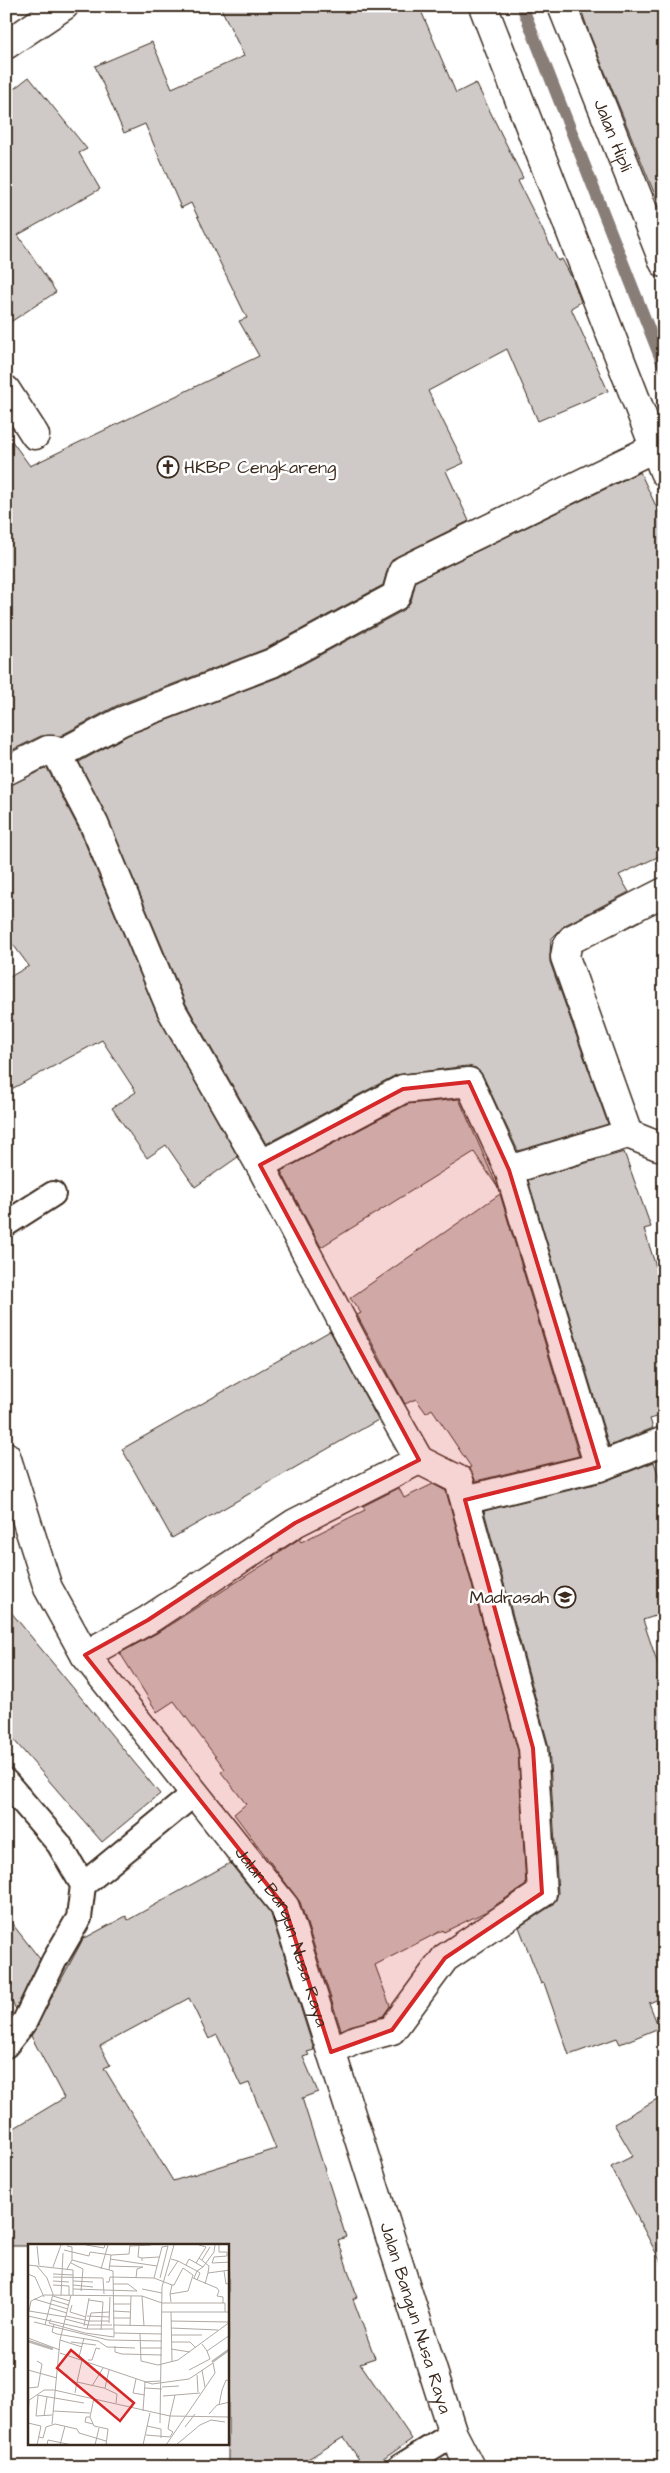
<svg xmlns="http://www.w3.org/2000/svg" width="670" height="2473" font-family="'Architects Daughter',sans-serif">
<rect width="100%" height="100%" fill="#fff"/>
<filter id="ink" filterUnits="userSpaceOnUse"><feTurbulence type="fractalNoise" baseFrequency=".02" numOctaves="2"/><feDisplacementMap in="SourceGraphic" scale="10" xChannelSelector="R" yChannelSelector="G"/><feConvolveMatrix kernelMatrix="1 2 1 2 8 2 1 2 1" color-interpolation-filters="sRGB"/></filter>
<g filter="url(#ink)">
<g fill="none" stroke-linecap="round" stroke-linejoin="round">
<polyline stroke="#887e77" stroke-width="12" points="522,6 664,367"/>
</g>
<g fill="#cfcac7" stroke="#3b2a1e" fill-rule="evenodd">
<polygon points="220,6 419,6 456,93 476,83 523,178 518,181 558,261 562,259 573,280 581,302 571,308 608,391 538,421 507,349 428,391 464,463 446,471 469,521 394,558 388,567 383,585 265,649 116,706 60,736 41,736 6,753 6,433 30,466 259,356 239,321 247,318 191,203 181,208 145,124 124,133 95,66 152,42 172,88 244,56"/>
<polygon points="580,6 664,6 664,217 588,30"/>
<polygon points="29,77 87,149 79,153 100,189 18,235 56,292 6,325 6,95"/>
<polygon points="640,472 664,523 664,854 619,875 629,892 565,925 551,939 550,955 550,962 608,1124 518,1151 483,1076 476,1068 467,1066 396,1075 266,1144 186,1004 108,818 79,762 128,735 279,677 404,610 411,601 416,581"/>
<polygon points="47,768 80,831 158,1017 238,1157 195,1187 166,1145 147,1158 112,1108 136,1092 102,1040 6,1092 6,979 29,966 6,935 6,786"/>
<polygon points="459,1099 498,1188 474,1152 321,1247 281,1171 408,1104"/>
<polygon points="624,1152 651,1227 644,1229 664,1292 664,1415 650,1419 653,1428 609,1446 528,1180"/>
<polygon points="500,1194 579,1456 476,1481 468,1468 471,1467 432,1409 426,1413 416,1399 405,1404 357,1315 361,1313 350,1298"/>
<polygon points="330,1331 378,1420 172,1538 122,1449"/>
<polygon points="654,1462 664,1491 664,1613 643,1620 664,1682 664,1997 649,2003 659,2028 620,2044 617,2038 569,2055 544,1983 541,1984 519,1927 551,1906 556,1900 558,1893 549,1747 484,1511 603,1482"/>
<polygon points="433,1484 446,1491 518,1751 526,1885 485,1912 444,1932 443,1930 375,1965 390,2006 383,2016 341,2030 300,1902 234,1814 246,1804 221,1772 225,1769 174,1701 157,1712 120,1653 157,1633 274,1558 273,1556 299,1539 301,1542 365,1510 363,1506 399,1488 404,1498"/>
<polygon points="6,1606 160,1794 102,1842 6,1731"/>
<path d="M230 1863 271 1914 314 2050 307 2052 309 2055 303 2057 318 2092 302 2098 346 2237 338 2240 357 2297 353 2299 375 2358 360 2363 412 2439 372 2467H364L344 2437 295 2467H228V2246H6V2133L64 2098 31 2036 83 1939 126 1916 128 1920ZM189 1998 209 2039 217 2035 241 2086 249 2083 276 2149 173 2181 104 2068 110 2065 100 2046Z"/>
<polygon points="6,1916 40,1959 16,2009 6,1992"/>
<polygon points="664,2095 664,2268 611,2167 633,2156 614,2124"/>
</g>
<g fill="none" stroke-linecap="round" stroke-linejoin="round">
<g stroke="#3b2a1e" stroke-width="28">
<g id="service">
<polyline points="6,1224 53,1194"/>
<polyline points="6,1782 59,1844 83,1885 79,1918 54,1961 25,2021 6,2045"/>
<polyline points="83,1885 195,1793"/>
<polyline points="400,2467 453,2434"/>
</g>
</g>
<g stroke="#3b2a1e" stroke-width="31">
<g id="minor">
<polyline points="483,6 664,472"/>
<path id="s1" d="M562 6 664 263"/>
<polyline points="6,390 35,435"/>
<polyline points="58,755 122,721 272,663 396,596 403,571 406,569 654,448"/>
<polyline points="6,771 48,750 53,750 58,755 94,824 172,1011 260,1165 368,1370 419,1460 459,1480 533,1748 542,1893 445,1958 392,2030 355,2040 331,2052"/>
<polyline points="628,1134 565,957 567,946 572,939 664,892"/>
<polyline points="260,1165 403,1089 469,1082 509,1170 628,1134 658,1146 664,1144"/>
<polyline points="509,1170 599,1467"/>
<polyline points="465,1500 599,1467 664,1441"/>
<polyline points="85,1655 148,1620 295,1523 419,1460"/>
</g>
</g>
<g stroke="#3b2a1e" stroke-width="31">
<g id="tertiary">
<polyline points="6,45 64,6"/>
<path id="s2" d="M6 1456 48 1588 85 1655 285 1907 453 2434 470 2467"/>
</g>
</g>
<use href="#service" stroke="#fff" stroke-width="24"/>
<use href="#minor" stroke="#fff" stroke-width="28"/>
<use href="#tertiary" stroke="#fff" stroke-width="28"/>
</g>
</g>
<path fill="#d62828" fill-opacity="0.2" stroke="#d62828" stroke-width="4" stroke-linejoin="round" d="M469 1082 509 1170 599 1467 465 1500 533 1748 542 1893 445 1958 392 2030 331 2052 285 1907 85 1655 148 1620 295 1523 419 1460 260 1165 403 1089Z"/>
<defs>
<g id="church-ring" transform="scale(1.125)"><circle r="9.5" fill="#fff" stroke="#3b2a1e" stroke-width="1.5"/><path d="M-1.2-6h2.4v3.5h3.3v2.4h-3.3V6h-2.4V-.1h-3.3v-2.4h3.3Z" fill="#3b2a1e"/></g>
<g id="school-ring" transform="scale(1.125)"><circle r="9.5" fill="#fff" stroke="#3b2a1e" stroke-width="1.5"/><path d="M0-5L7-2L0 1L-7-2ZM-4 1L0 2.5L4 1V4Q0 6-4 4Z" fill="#3b2a1e"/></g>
</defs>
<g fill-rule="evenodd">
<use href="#church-ring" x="168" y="467"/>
<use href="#school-ring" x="565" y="1597"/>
</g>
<g text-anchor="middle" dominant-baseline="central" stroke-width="5" stroke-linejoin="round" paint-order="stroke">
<g font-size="18" fill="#3b2a1e" stroke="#fff">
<text stroke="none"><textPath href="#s1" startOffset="139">Jalan Hipli</textPath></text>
<text stroke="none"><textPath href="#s2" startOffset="562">Jalan Bangun Nusa Raya</textPath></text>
<text stroke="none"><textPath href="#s2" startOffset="968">Jalan Bangun Nusa Raya</textPath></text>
</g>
<g font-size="18" fill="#3b2a1e" stroke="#fff" text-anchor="start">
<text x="184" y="467">HKBP Cengkareng</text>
<text x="549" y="1597" text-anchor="end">Madrasah</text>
</g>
</g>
<g transform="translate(28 2244)">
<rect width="201" height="201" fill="#fff"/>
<path fill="none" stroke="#bcb6b3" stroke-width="2.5" d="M0 97 25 105M184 118 202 105"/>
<path fill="none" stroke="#b1aaa5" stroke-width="1" d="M58 1 76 4 77 1M191 1V8H199V12M9 2 11 21M39 2 44 3V16M102 2 123 1M111 2 110 13 114 14M36 6 61 12 62 8 83 11 81 26M83 11 101 10 102 1M199 12 186 13 184 19 202 18M171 14 181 22 180 29M82 15 129 22M174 16 182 3M114 17V14L131 13M150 17 169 27 166 34M43 19 55 25 53 47M168 19 178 3 171 1M0 21 45 26V51M158 21 161 15 175 23 186 8 187 1M9 22 19 34 25 50 17 81M81 22 115 23 109 25 108 34M25 23 33 1M39 25 44 16 85 27 86 89M73 25 80 1M196 27 198 40 202 39M0 30 7 33 16 53M25 30 45 31M140 32 150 17 143 15M25 33 75 34 76 50M126 34 134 3 140 2 132 34M165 34 189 44 191 47 189 52 195 53V59M169 36 172 29 169 27 175 23M25 37 41 38M45 37 65 38M78 38H81L82 33 126 34 144 41M85 40H100L109 47M177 40 180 29 202 26M25 41 41 42V51M45 41 65 43M45 45 109 47M114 45 134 49M142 50 144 41H146L155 24 165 31 160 47 142 50 143 58M33 51 35 9M25 52 42 57M114 52 116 82M6 55 40 65M24 56 41 61M61 56 75 58 73 86M85 60H103M44 61 42 68 58 73M22 64 39 69M85 67 103 68M134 68H202M143 68 144 118M0 72 59 85H85M38 72 61 77H81M59 72 82 73M38 73 1 67 3 57 16 51 114 52 134 59H197V68M85 74H103M23 75 21 79 57 89 86 93V89M37 75 60 81H84M143 77 200 78M6 78 80 96 134 97M81 79 82 53M26 80 24 88 29 90 70 97 79 103 107 104M85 81 134 82M56 82 61 54M102 82 103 52M143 84 190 86M59 85 63 69 81 68M86 89 134 90M112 90 113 117 130 121 150 116 202 78M143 91H174M0 94 32 106M32 96 54 103M43 98 68 101M143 98H162L168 104M174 100 179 107 202 91M87 102V108L94 110 134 111M112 104H134M143 105 162 108M32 109 124 140 161 135 185 119 187 129 138 201M51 113 56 94M60 116H64L68 104 72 105M0 126 29 134M161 126 182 115 179 107M174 126 177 143M169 131 170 148M108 135 105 149 117 151M49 138 54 116M116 138 132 137M64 142 75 124M134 143 151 142M0 144 10 143 14 120 9 117M77 144 81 126M117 144 134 145M47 149 49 138 76 144 89 150 88 159M9 151 56 159M10 152 8 172 24 171M135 152 172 149M66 154 62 173 66 182 80 185 78 201M0 157 16 146H26L142 172 202 173M191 161 194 146 198 136 202 137M25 167 62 169M115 167 117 138M181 170 189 161 202 158M0 172 1 157M16 172 19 153M62 173H58L57 178 65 180M0 179 13 182 9 201M132 179 134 43 146 1M24 180 32 96 43 51M119 182 133 185V194M157 183 167 170M118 191 142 193 145 188 140 185 142 172 147 151M11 193 15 194 18 183 27 180 49 185 51 189 78 197M19 201 20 196 44 201M32 201 37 182M67 201 71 184M115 201 122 169M148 201 172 181 183 176 197 178"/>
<path fill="#d62828" fill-opacity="0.15" stroke="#d62828" stroke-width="2.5" d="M43 106 106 159 92 177 29 124Z"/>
<rect width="201" height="201" fill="none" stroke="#3b2a1e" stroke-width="2.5"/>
</g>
<rect width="670" height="2473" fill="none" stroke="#fff" stroke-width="25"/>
<rect x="12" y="12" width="645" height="2448" fill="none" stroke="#3b2a1e" stroke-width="2" filter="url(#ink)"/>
</svg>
